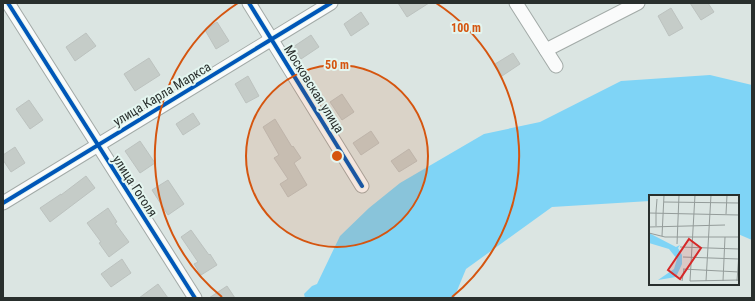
<svg xmlns="http://www.w3.org/2000/svg" width="755" height="301" font-family="'Roboto Condensed',sans-serif">
<rect width="100%" height="100%" fill="#dbe5e2"/>
<polygon fill="#7fd4f6" points="710,75 752,85 752,240 738,234 738,196 650,196 650,201 552,207 466,269 454,298 305,298 304,294 312,286 317,284 340,236 369,208 400,183 484,134 540,122 621,81"/>
<g fill="#c5ccc8" stroke="#bcc2bf">
<polygon points="398,3 429,3 407,17"/>
<polygon points="690,3 708,3 714,12 701,20"/>
<polygon points="671,8 683,28 669,36 658,16"/>
<polygon points="361,12 369,24 351,36 344,24"/>
<polygon points="217,22 229,41 216,49 205,30"/>
<polygon points="86,33 96,46 75,61 66,47"/>
<polygon points="311,35 319,47 301,59 293,47"/>
<polygon points="513,53 520,64 502,76 495,64"/>
<polygon points="149,58 160,75 135,91 124,74"/>
<polygon points="248,76 259,96 246,103 235,84"/>
<polygon points="342,94 354,112 342,120 330,102"/>
<polygon points="29,100 43,120 30,129 16,109"/>
<polygon points="193,113 200,124 183,135 176,124"/>
<polygon points="275,119 292,147 293,146 301,158 294,163 307,185 288,197 280,184 288,179 274,158 279,155 263,127"/>
<polygon points="371,131 379,143 361,155 353,143"/>
<polygon points="140,141 155,163 140,173 125,151"/>
<polygon points="15,147 25,163 11,172 3,160 3,155"/>
<polygon points="409,149 417,161 399,172 391,161"/>
<polygon points="86,176 95,188 50,222 40,208 61,194 61,195"/>
<polygon points="168,180 184,204 168,215 152,190"/>
<polygon points="108,208 117,222 115,223 129,242 109,257 99,243 101,242 87,223"/>
<polygon points="191,230 209,255 210,254 217,265 201,275 194,264 198,262 181,237"/>
<polygon points="122,259 131,273 111,287 101,274"/>
<polygon points="158,284 168,298 139,298"/>
<polygon points="227,286 235,298 209,298"/>
</g>
<g fill="none" stroke-linecap="round" stroke-linejoin="round">
<g stroke="#a2aaa7" stroke-width="15">
<g id="minor">
<polyline points="8,3 195,298"/>
<polyline points="249,3 362,186"/>
<polyline points="516,3 556,66"/>
<polyline points="546,50 638,3"/>
<polyline points="3,203 331,3"/>
</g>
</g>
<use href="#minor" stroke="#fafbfb" stroke-width="13"/>
<g stroke="#e4f6f0" stroke-width="6">
<g id="cycleway">
<polyline points="8,3 195,298"/>
<polyline points="249,3 362,186"/>
<polyline points="3,203 331,3"/>
</g>
</g>
<use href="#cycleway" stroke="#0057b8" stroke-width="4"/>
</g>
<circle cx="337" cy="156" r="91" fill="#d5550f" fill-opacity=".12"/>
<g fill="none" stroke="#d5550f" stroke-width="2">
<circle cx="337" cy="156" r="91"/>
<path d="M222 297A182 182 0 0 1 238 3M436 3A182 182 0 0 1 452 297"/>
</g>
<g text-anchor="middle" dominant-baseline="central" stroke-width="4" stroke-linejoin="round" paint-order="stroke">
<g font-size="13" fill="#292f2d" stroke="#e4f6f0">
<text transform="translate(314 89) rotate(58)">Московская улица</text>
<text transform="translate(162 94) rotate(-31)">улица Карла Маркса</text>
<text transform="translate(135 186) rotate(57)">улица Гоголя</text>
</g>
</g>
<g transform="translate(649 195)">
<rect width="90" height="90" fill="#dbe5e2"/>
<path d="M0 38 27 52 31 50 29 53 33 60V69L27 82 9 85 25 74 28 64 20 54 0 48Z" fill="#7fd4f6"/>
<path fill="none" stroke="#949c9a" stroke-width="1" d="M46 0 41 86 90 85M15 7 90 8M7 17 8 4M0 18 90 20M77 19 78 0M7 31V17M0 32 76 30M0 38 16 42H90M13 41 15 0M28 49 30 0M31 52 90 54M34 62 90 64M34 74 90 77M33 86 35 74M57 86 62 0M74 86 76 42M88 86 90 58"/>
<path fill="#d62828" fill-opacity="0.15" stroke="#d62828" stroke-width="2" d="M40 44 52 53 31 84 19 75Z"/>
<rect width="90" height="90" fill="none" stroke="#292f2d" stroke-width="2"/>
</g>
<circle cx="337" cy="156" r="6" fill="#d5550f" stroke="#e4f6f0" stroke-width="2"/>
<g font-size="12" text-anchor="middle" font-weight="bold" fill="#d5550f" stroke="#e4f6f0" stroke-width="4" stroke-linejoin="round" paint-order="stroke">
<text x="466" y="32">100 m</text>
<text x="337" y="69">50 m</text>
</g>
<rect width="755" height="301" fill="none" stroke="#292f2d" stroke-width="8"/>
</svg>
